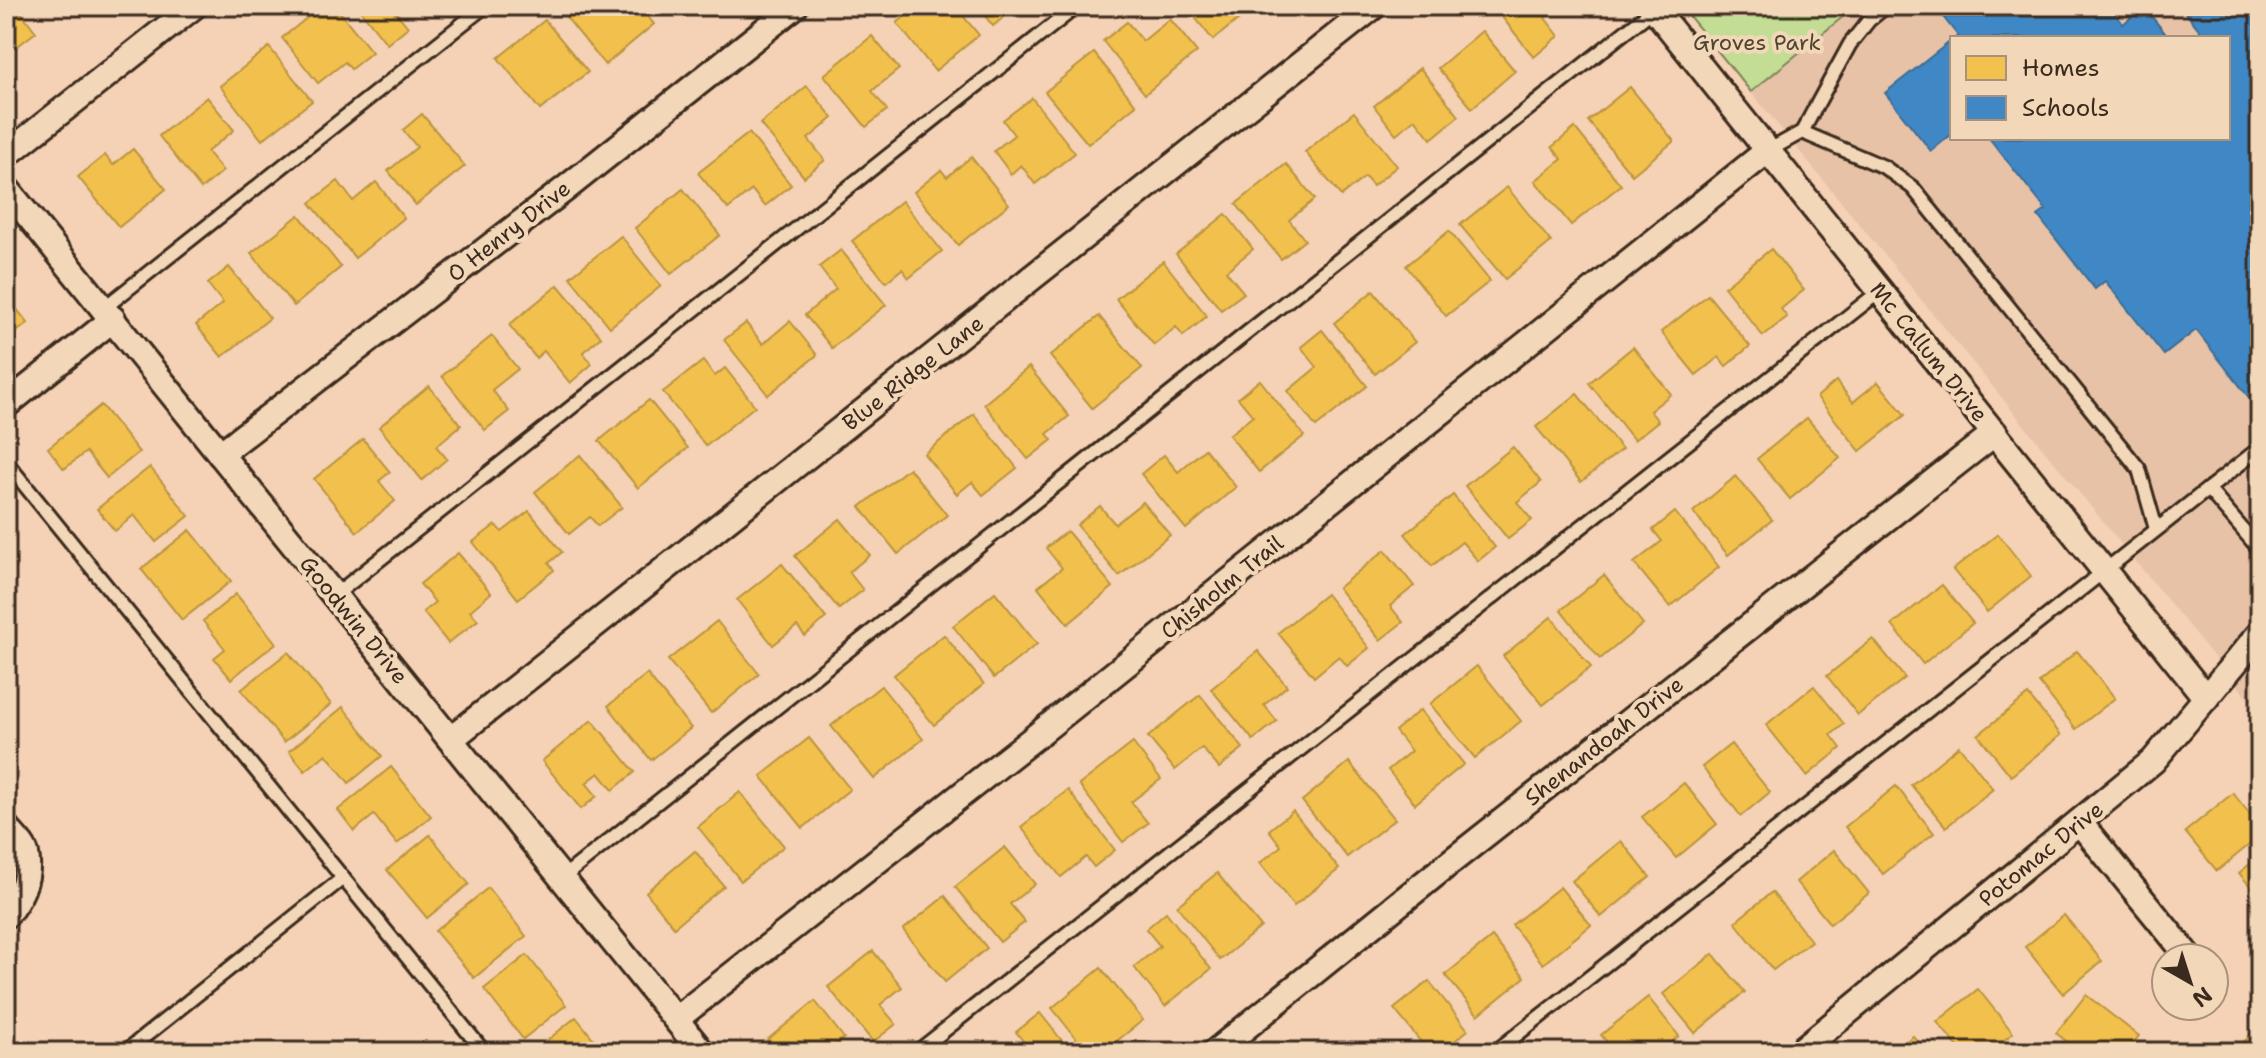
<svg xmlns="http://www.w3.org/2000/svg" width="2266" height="1058" font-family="'Shantell Sans',sans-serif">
<rect width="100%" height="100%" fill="#f5d2b5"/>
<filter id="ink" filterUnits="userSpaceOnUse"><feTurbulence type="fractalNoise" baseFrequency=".0125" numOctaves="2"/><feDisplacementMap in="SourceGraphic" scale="16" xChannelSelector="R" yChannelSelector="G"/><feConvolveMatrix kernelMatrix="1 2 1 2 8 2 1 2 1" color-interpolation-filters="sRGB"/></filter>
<g filter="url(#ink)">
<path fill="#e7c2a7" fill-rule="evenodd" d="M1856 6H2260V689L2250 701 1751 92ZM1952 38H2228V138H1952Z"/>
<polygon fill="#c3dd94" stroke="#7f8459" stroke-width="2" points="1681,6 1856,6 1751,92"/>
<g fill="#f2c14e" stroke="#bb9440" stroke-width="2">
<polygon points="6,6 16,6 36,32 6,55"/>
<polygon points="322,6 335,6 372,52 351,69 345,62 318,83 282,38"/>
<polygon points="357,6 394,6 392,7 408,27 387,44"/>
<polygon points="580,6 639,6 654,24 605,65 566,17"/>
<polygon points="918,6 955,6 979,35 935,71 897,23"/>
<polygon points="977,6 1015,6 1016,7 993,26"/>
<polygon points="1186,6 1255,6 1213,40"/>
<polygon points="1493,6 1560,6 1545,18 1559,36 1534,57"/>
<polygon points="1170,19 1197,52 1145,94 1103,41 1127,22 1143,41"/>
<polygon points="545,20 588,72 540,110 498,58"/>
<polygon points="1482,31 1515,71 1472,108 1438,68"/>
<polygon points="872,36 899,69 872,91 887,110 866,127 824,75"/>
<polygon points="269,47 312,101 262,140 220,86"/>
<polygon points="1094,53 1136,105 1088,144 1045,92"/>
<polygon points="1420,68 1459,116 1431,139 1415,119 1396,134 1374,106"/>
<polygon points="807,86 833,118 808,139 825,160 804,177 760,124"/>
<polygon points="1630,87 1674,141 1632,175 1588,121"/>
<polygon points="207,97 234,130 207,152 223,171 201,189 159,136"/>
<polygon points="1032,98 1075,153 1035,184 1021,165 1011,174 994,151 1014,135 1003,120"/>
<polygon points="1354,112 1397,166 1373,186 1365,177 1341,196 1305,152"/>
<polygon points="422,114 465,166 416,205 388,171 417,147 403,130"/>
<polygon points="1575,128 1621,185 1571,225 1535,181 1562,159 1552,147"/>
<polygon points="749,133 791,185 765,206 752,190 728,209 698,173"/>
<polygon points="133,149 166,189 119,227 78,177 105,155 113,165"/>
<polygon points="971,157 1009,204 958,245 914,192 941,170 947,177"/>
<polygon points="1286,164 1315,199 1289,220 1305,240 1281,259 1236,204"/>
<polygon points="338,181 353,201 376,182 404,218 355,258 310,203"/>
<polygon points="1507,187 1551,242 1505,279 1460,225"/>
<polygon points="683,189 720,235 671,274 635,228"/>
<polygon points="902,201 942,251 909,278 902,269 886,282 852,241"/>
<polygon points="1226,214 1253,249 1226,271 1244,293 1221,310 1176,254"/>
<polygon points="299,215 341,267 294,306 251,253"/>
<polygon points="1449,231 1490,281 1446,316 1406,266"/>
<polygon points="621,236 661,286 610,327 570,277"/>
<polygon points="1771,249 1804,290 1781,309 1787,317 1763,336 1724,287"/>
<polygon points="841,250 886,305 832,348 805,315 836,289 819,267"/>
<polygon points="1163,261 1207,316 1183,336 1176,327 1154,345 1116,299"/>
<polygon points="229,267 270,318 222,357 196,325 223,303 208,284"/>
<polygon points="558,285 601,337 583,352 592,364 570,383 544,351 536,358 509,325"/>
<polygon points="1373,291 1415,342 1375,374 1334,323"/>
<polygon points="1708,295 1750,346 1726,366 1719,357 1696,375 1661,332"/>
<polygon points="6,296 28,323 6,340"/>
<polygon points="1099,316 1142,368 1092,408 1050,356"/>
<polygon points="790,321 817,355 768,395 724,340 746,323 763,344"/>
<polygon points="1322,330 1367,386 1316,427 1288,391 1317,367 1301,347"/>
<polygon points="492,336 518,369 492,390 509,411 485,430 442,376"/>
<polygon points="1633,347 1671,394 1650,411 1658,421 1634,440 1589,383"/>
<polygon points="703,361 715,376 725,368 755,406 706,446 663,392"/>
<polygon points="1029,367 1069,416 1047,434 1052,440 1028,459 984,404"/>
<polygon points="1260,380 1304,436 1259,472 1229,435 1253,416 1238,398"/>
<polygon points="1836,381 1853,402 1878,382 1905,415 1860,451 1817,397"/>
<polygon points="429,386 461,425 436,446 447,459 422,480 379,427"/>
<polygon points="1577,394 1622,449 1581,482 1536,427"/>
<polygon points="649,400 688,448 638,488 599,441"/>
<polygon points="101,405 139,452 107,478 86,452 64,469 48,448"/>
<polygon points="974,414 1017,468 983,495 972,482 957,494 924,454"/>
<polygon points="1807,418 1840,458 1790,499 1757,459"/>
<polygon points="363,439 390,472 379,481 395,501 357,532 314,479"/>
<polygon points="1513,447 1541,482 1517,502 1532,520 1508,539 1465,486"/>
<polygon points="1205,449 1236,487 1186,529 1141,474 1164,455 1178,472"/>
<polygon points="580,455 622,507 598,526 590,517 569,534 535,492"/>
<polygon points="150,467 189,516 156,542 134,515 115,531 97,509"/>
<polygon points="909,468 947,515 898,554 860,507"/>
<polygon points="1736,476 1772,520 1728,555 1693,512"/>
<polygon points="1453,495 1495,547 1478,561 1462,542 1432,566 1405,534"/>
<polygon points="1143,502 1170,535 1119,576 1077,525 1100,506 1115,524"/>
<polygon points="529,511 562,552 549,563 554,570 518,599 473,542 495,525 502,532"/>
<polygon points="1675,512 1719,567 1670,607 1634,563 1662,541 1653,530"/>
<polygon points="840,519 870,555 849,572 863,590 839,609 795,556"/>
<polygon points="190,530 231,581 182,620 141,569"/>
<polygon points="1067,531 1113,587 1068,624 1038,587 1062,568 1046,548"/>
<polygon points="1998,534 2031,576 1987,612 1953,570"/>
<polygon points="1385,550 1414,586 1390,606 1403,622 1380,640 1338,588"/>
<polygon points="458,553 491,593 470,611 478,620 448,643 423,612 435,602 420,584"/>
<polygon points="782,564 826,618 805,636 797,626 773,645 737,600"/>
<polygon points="1604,575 1643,624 1600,659 1561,610"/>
<polygon points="1942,585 1973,623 1923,664 1892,625"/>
<polygon points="995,592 1037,644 994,678 953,626"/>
<polygon points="236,594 276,643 231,679 214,658 225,649 203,621"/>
<polygon points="1326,594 1369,648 1347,666 1339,656 1314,677 1278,633"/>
<polygon points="1551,617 1591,667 1543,705 1503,656"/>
<polygon points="717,621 759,674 711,713 668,660"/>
<polygon points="944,635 984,684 934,725 894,675"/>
<polygon points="1873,639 1905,678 1858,715 1827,676"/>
<polygon points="1258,651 1287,686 1264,705 1277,721 1253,740 1211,689"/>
<polygon points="2077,651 2115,698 2076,729 2039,683"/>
<polygon points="288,652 331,704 284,742 241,690"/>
<polygon points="1477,666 1521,721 1475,758 1430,704"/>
<polygon points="647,674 691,728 651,760 608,706"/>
<polygon points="881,686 923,739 874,779 831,726"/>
<polygon points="1814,686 1844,724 1831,735 1841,748 1807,776 1766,725"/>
<polygon points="1200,695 1243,748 1219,768 1202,748 1175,770 1148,737"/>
<polygon points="2028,695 2061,735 2011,776 1978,735"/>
<polygon points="343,707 382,756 349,783 326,754 305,771 289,751"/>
<polygon points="1420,710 1464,764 1415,804 1388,770 1411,751 1395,731"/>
<polygon points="592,720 635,772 613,790 599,773 586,783 597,796 581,809 542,761"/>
<polygon points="809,738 850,789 803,828 761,776"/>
<polygon points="1133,743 1161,779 1131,802 1148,823 1123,842 1079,785"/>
<polygon points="1731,744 1770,792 1741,816 1702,767"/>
<polygon points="1959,746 1993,789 1946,827 1911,785"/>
<polygon points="1349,762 1395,819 1347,857 1302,801"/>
<polygon points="391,767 431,816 397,844 374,815 354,831 338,810"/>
<polygon points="1684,783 1717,824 1676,858 1642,817"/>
<polygon points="1896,786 1934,833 1883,874 1845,827"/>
<polygon points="1068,790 1115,850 1094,867 1086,857 1061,877 1021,827"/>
<polygon points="740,792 784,846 741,881 698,827"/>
<polygon points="2233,793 2260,827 2260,836 2217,871 2185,832"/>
<polygon points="1293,811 1339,869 1294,906 1260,863 1281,846 1269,830"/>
<polygon points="430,835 469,884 427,918 387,870"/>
<polygon points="1621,841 1650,877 1601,917 1572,881"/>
<polygon points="1005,847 1035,884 1010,904 1025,922 1000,942 955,887"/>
<polygon points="1834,850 1869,893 1830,924 1796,882"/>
<polygon points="695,851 724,886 674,927 646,892"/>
<polygon points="2260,856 2260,898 2239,873"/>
<polygon points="1217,873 1261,927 1220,960 1177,906"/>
<polygon points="1560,887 1591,925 1543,964 1512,925"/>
<polygon points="488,888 526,936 474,978 435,931"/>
<polygon points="1772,892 1811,941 1773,970 1735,922"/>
<polygon points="945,896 987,948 945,982 903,930"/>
<polygon points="1166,912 1211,969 1165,1006 1134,967 1160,946 1146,929"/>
<polygon points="2064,915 2102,961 2063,994 2025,947"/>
<polygon points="1492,937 1525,977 1478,1015 1445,975"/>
<polygon points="873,951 902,987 880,1005 896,1024 873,1042 828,987"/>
<polygon points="1713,954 1745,992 1695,1033 1663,994"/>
<polygon points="527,955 566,1005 523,1039 484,989"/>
<polygon points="1101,968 1143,1020 1103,1052 1087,1052 1052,1008"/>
<polygon points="1429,981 1468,1030 1441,1052 1429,1052 1394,1009"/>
<polygon points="1978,989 2013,1033 1989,1052 1962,1052 1937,1022"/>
<polygon points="2086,995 2139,1036 2126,1052 2080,1052 2056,1033"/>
<polygon points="1648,997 1679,1036 1659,1052 1615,1052 1601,1035"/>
<polygon points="815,1001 844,1038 827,1052 777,1052 767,1040"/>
<polygon points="1040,1013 1071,1052 1029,1052 1031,1051 1016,1032"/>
<polygon points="576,1017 604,1052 533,1052"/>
<polygon points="2260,1024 2260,1052 2235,1052"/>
<polygon points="1913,1036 1927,1052 1893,1052"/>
</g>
<g fill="#3f88c5" stroke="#3e6c93" stroke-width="2">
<polygon points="1940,6 2109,6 2123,24 2144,7 2169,38 1955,38 1958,36 1937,9"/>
<polygon points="2180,6 2251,6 2260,17 2260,392 2251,400 2196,330 2164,355 2105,281 2095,289 2038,216 2046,210 1989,138 2228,138 2228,38 2206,38"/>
<polygon points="1952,40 1952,134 1931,151 1885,93"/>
</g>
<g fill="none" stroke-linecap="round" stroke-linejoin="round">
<g stroke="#3b2a1e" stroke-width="18">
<g id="lane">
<polyline points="1802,132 1884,167 1913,188 2139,469 2156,529"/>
<polyline points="1766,152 1802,132 1850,44 1869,20 1886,6"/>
<polyline points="104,308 485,6"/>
<polyline points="6,462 484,1052"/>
<polyline points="2208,489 2260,550"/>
<polyline points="335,595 1077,6"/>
<polyline points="562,878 1654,9"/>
<polyline points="125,1052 343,878"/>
<polyline points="917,1052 1880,291"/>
<polyline points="1495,1052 2260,448"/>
</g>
</g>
<g stroke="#3b2a1e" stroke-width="30">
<g id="street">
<polyline points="1652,6 2206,698"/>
<polyline points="6,155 194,6"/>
<polyline points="6,188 702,1052"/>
<polyline points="6,405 113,319"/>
<polyline points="220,454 565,189 795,6"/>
<polyline points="451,739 1374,6"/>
<polyline points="2080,823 2189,957"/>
<path d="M6 827C12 835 24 845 26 854 31 878 20 898 6 915"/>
<polyline points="676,1019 1035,737 1766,152"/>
<polyline points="1215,1052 1453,860 1995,433"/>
<polyline points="1799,1052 2153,761 2260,633"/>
</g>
</g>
<use href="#lane" stroke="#f2d7b9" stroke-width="12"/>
<use href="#street" stroke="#f2d7b9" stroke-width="24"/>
</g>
</g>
<g text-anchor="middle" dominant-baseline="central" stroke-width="8" stroke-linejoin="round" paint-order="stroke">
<g font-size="22" fill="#4f4530" stroke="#f2d7b9">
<text x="1757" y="42">Groves Park</text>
</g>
<g font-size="22" fill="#3b2a1e" stroke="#f2d7b9">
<text transform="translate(509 231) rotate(-38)">O Henry Drive</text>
<text transform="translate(1929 352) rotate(51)">Mc Callum Drive</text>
<text transform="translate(913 373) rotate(-38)">Blue Ridge Lane</text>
<text transform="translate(1222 587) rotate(-39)">Chisholm Trail</text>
<text transform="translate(354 620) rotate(51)">Goodwin Drive</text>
<text transform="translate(1604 741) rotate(-38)">Shenandoah Drive</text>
<text transform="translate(2041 854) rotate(-39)">Potomac Drive</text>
</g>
</g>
<rect width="2266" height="1058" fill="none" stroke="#f2d7b9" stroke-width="32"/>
<rect x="16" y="16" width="2234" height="1026" fill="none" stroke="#3b2a1e" stroke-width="3" filter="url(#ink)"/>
<rect x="1950" y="36" width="280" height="104" fill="#f2d7b9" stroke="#a9927b" stroke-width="2"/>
<rect x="1966" y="56" width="40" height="24" fill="#f2c14e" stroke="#a9927b" stroke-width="2"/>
<text x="2022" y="76" font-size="24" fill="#3b2a1e">Homes</text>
<rect x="1966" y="96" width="40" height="24" fill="#3f88c5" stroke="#a9927b" stroke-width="2"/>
<text x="2022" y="116" font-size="24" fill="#3b2a1e">Schools</text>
<g transform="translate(2190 982) rotate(141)"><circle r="38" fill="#f2d7b9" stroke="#a9927b" stroke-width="2"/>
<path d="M0-6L14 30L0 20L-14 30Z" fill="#3b2a1e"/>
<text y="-12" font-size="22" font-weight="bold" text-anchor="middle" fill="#3b2a1e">N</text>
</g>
</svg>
